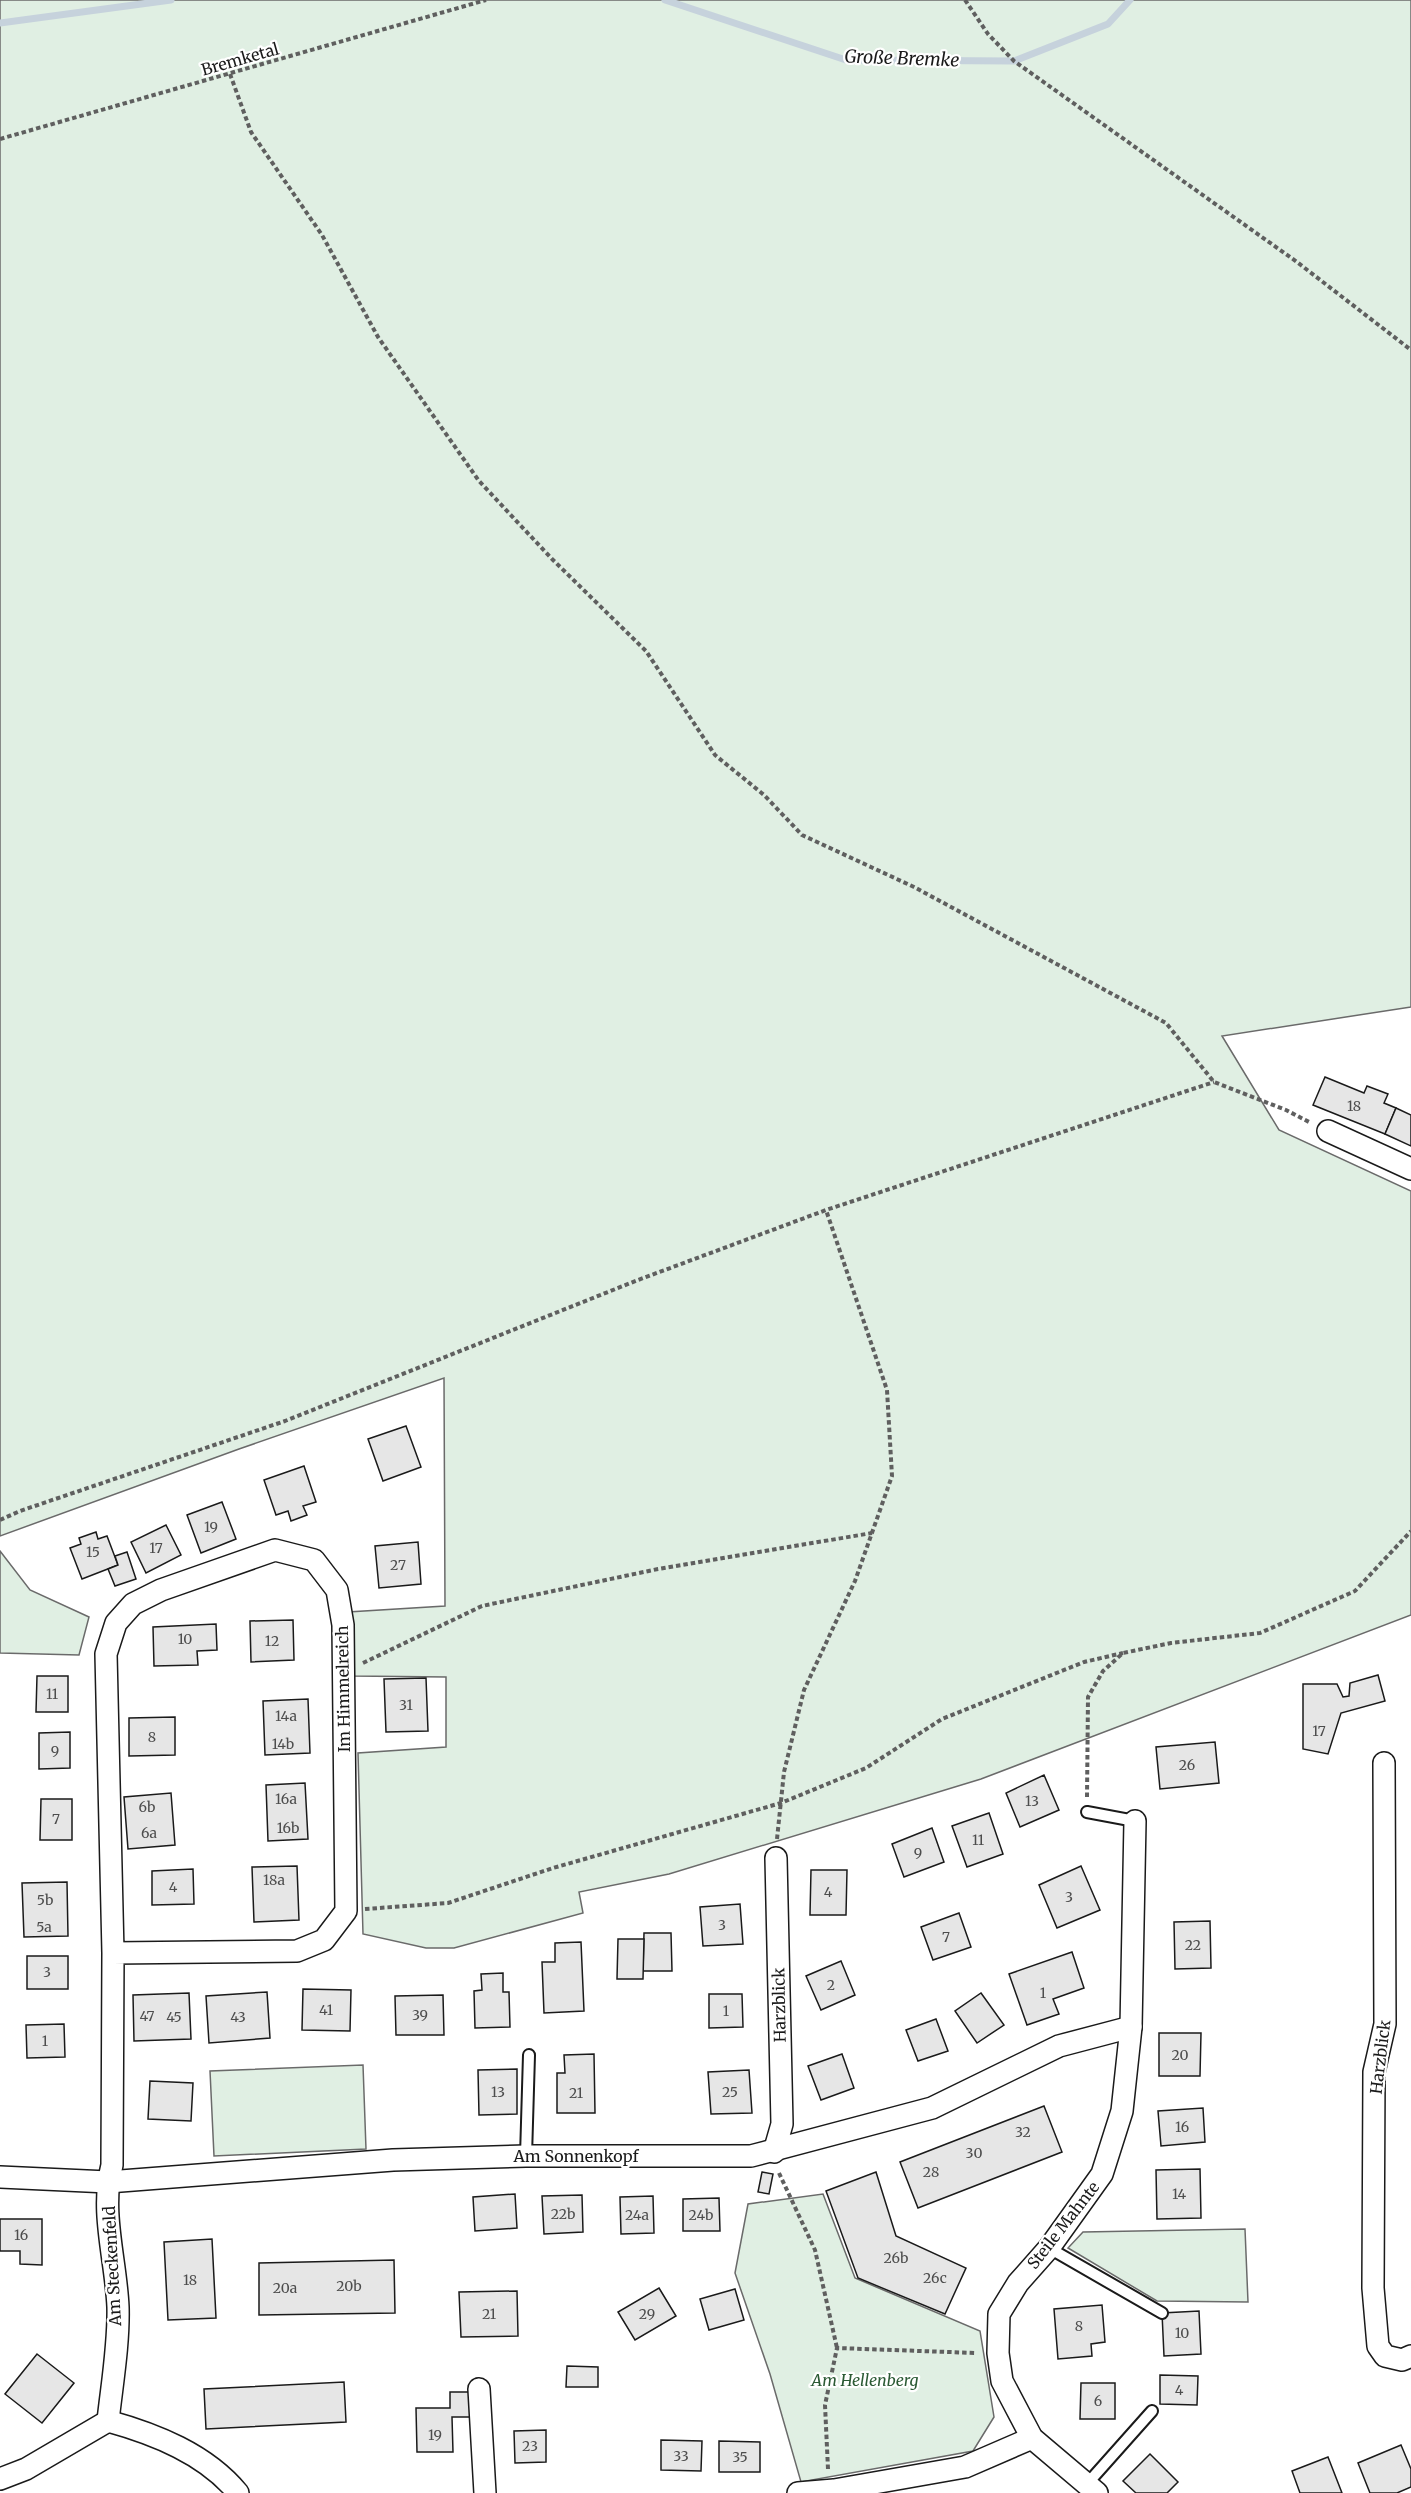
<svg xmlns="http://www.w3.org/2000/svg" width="1411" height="2493" font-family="Merriweather,serif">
<rect width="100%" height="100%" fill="#fff"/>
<g fill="#e0efe3" stroke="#6a6a6a" stroke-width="1.5">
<polygon points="0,0 1411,0 1411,1007 1222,1036 1279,1130 1411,1191 1411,1615 981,1779 669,1874 579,1892 583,1913 454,1948 426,1948 363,1934 358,1753 446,1747 446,1677 352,1676 348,1612 445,1606 444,1378 239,1449 0,1536"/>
<polygon points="0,1551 30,1590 89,1617 79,1655 0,1653"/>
<polygon points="363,2065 366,2149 214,2156 210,2071"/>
<polygon points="823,2194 855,2278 980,2331 994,2417 973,2451 801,2482 770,2374 735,2273 748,2204"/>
<polygon points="1245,2229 1248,2302 1157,2301 1068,2248 1083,2232"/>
</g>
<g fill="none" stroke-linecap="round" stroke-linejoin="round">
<g stroke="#c6d2dc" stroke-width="7">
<polyline points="665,0 846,60 1014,61 1108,24 1130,0"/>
<polyline points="0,23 171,0"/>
</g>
</g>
<g fill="#e6e6e6" stroke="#1a1a1a" stroke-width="1.5">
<polygon points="1325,1077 1364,1093 1367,1086 1388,1094 1384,1103 1396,1108 1385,1134 1313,1105"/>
<polygon points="1396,1108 1411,1115 1411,1146 1385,1134"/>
<polygon points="406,1426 421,1467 383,1481 368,1439"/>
<polygon points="304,1466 316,1502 303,1506 307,1515 291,1521 288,1511 276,1515 264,1480"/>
<polygon points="222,1502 236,1539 201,1553 187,1515"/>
<polygon points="166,1525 181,1555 146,1573 131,1542"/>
<polygon points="96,1532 98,1539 107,1536 118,1565 82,1579 70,1548 81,1544 79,1538"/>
<polygon points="418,1542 421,1584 379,1588 375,1546"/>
<polygon points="127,1552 136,1579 115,1586 108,1569 118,1565 115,1556"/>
<polygon points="293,1620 294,1660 251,1662 250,1621"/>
<polygon points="216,1624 217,1650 197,1651 198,1665 154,1666 153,1627"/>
<polygon points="1378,1675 1385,1701 1341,1713 1328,1754 1303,1749 1303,1684 1337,1684 1343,1697 1349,1696 1350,1683"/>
<polygon points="37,1676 68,1676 68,1712 36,1712"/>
<polygon points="426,1678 428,1731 386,1732 384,1679"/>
<polygon points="308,1699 310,1753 265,1755 263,1701"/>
<polygon points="175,1717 175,1755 129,1756 129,1718"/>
<polygon points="70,1732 70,1768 39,1769 39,1733"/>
<polygon points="1215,1742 1219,1783 1160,1789 1156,1747"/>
<polygon points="1044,1775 1059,1810 1020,1827 1006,1793"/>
<polygon points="305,1783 308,1839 268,1841 266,1785"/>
<polygon points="171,1793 175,1845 128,1849 124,1797"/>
<polygon points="41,1799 72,1799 72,1840 40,1840"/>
<polygon points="989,1813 1003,1854 967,1867 952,1826"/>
<polygon points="932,1828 944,1862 904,1877 892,1844"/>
<polygon points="297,1866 299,1920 254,1922 252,1867"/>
<polygon points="1081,1866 1100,1910 1057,1928 1039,1885"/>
<polygon points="193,1869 194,1904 152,1905 152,1871"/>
<polygon points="811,1870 847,1870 846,1915 810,1915"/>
<polygon points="67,1882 68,1936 24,1937 22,1883"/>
<polygon points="740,1904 743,1944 703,1946 700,1907"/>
<polygon points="959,1913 971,1947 933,1960 921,1927"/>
<polygon points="1210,1921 1211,1968 1175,1969 1174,1922"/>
<polygon points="644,1933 671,1933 672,1971 643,1971"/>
<polygon points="618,1939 644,1939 643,1979 617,1979"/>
<polygon points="581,1942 584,2011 544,2013 542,1962 555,1962 555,1943"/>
<polygon points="1072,1952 1084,1988 1053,1999 1059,2014 1027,2025 1009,1974"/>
<rect x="27" y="1956" width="41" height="33"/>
<polygon points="841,1961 855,1995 821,2010 806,1976"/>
<polygon points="503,1973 503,1992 509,1992 510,2027 475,2028 474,1991 482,1990 481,1974"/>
<polygon points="303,1989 351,1990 350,2031 302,2030"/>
<polygon points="267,1992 270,2038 209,2043 206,1996"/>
<polygon points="189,1993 191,2039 134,2041 133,1995"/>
<polygon points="981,1993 1004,2025 977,2043 955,2011"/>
<polygon points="709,1994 742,1994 743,2027 709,2028"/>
<polygon points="443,1995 444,2035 396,2035 395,1996"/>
<polygon points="936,2019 948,2051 918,2061 906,2030"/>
<polygon points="64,2024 65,2057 27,2058 26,2025"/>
<polygon points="1159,2033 1201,2033 1200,2076 1159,2076"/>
<polygon points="594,2054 595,2113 557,2113 557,2073 565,2073 564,2055"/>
<polygon points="842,2054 854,2088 821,2100 808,2066"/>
<polygon points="517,2069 517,2114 479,2115 478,2070"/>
<polygon points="749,2070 752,2113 711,2114 708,2072"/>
<polygon points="150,2081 193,2083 191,2121 148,2119"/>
<polygon points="1044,2106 1062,2152 918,2208 900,2162"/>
<polygon points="1203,2108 1205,2142 1161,2146 1158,2111"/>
<polygon points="1200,2169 1201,2218 1157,2219 1156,2170"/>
<polygon points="762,2172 773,2174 769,2194 758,2192"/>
<polygon points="876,2172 896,2236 966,2268 945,2314 858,2278 826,2191"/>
<polygon points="515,2194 517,2228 475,2231 473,2197"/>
<polygon points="582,2195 583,2232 544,2234 542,2196"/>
<polygon points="653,2196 654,2233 621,2234 620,2197"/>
<polygon points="719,2198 720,2231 683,2231 683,2199"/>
<polygon points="0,2219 42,2219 42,2265 20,2264 20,2251 0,2251"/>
<polygon points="212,2239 216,2318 168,2320 164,2242"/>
<polygon points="394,2260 395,2313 259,2315 259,2263"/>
<polygon points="659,2288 676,2316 635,2340 618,2312"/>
<polygon points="735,2289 744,2320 709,2330 700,2299"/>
<polygon points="517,2291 518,2336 461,2337 459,2292"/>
<polygon points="1102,2305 1105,2342 1091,2344 1092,2356 1058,2359 1054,2309"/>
<polygon points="1199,2311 1201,2354 1164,2356 1162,2313"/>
<polygon points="37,2354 74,2383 42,2423 5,2394"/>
<polygon points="567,2366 598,2367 598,2387 566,2387"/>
<polygon points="1160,2375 1198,2376 1197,2405 1160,2404"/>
<polygon points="344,2382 346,2422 206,2429 204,2389"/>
<polygon points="1081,2383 1115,2383 1115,2419 1080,2419"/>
<polygon points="450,2392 473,2392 473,2417 452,2417 453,2452 417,2452 416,2408 450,2408"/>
<polygon points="546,2430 546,2462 515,2463 514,2431"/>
<polygon points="661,2440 702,2441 701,2471 661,2470"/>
<polygon points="719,2441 760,2442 760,2472 719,2472"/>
<polygon points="1401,2445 1411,2469 1411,2487 1397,2493 1370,2493 1358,2463"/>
<polygon points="1150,2454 1178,2482 1167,2493 1136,2493 1123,2481"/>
<polygon points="1328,2457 1342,2493 1300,2493 1292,2471"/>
</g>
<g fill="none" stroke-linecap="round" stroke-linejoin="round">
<g stroke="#1a1a1a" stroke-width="14">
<g id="service">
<polyline points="1087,1812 1135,1821"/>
<polyline points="526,2156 529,2055"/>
<polyline points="1049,2248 1162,2313"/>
<polyline points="1087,2484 1152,2411"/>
</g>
</g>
<g stroke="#1a1a1a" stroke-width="24">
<g id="minor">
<polyline points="1328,1131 1411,1169"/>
<polyline points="1384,1763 1385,2024 1374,2072 1373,2288 1378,2346 1385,2356 1402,2360 1411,2356"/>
<polyline points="774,2152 782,2124 776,1858"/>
<polyline points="0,2177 108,2182 393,2160 526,2156 751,2156 932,2108 1059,2046 1131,2027"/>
<polyline points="479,2389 485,2493"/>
<path d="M108 2421C112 2384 119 2344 118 2307 116 2260 100 2212 112 2165L113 1953 106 1654 116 1623 133 1604 161 1590 275 1550 314 1560 337 1590 343 1625 346 1911 324 1940 297 1951 113 1953"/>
<path d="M0 2479 26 2469 108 2421C155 2434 206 2454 238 2493"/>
<polyline points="798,2493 834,2490 965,2467 1032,2438"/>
<polyline points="1097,2493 1032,2438 1002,2381 998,2353 999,2314 1018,2283 1049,2248 1102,2174 1122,2111 1131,2027 1135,1821"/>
</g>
</g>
<g stroke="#5f5f5f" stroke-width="4" stroke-dasharray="4.5 3" stroke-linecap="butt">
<polyline points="965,0 988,34 1014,61 1297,262 1411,350"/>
<polyline points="230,74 251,132 322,235 378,337 479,481 552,559 646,651 715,755 764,795 802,835 914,887 1166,1023 1214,1082 1286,1110 1309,1122"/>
<polyline points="0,139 486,0"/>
<polyline points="0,1520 20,1511 285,1421 638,1280 826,1210 1214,1082"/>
<polyline points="363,1663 482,1606 658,1569 872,1533"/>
<polyline points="1087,1797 1088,1697 1103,1671 1123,1653 1171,1643 1260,1633 1355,1591 1411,1531"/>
<polyline points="777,1839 784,1772 804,1690 855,1581 892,1476 887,1390 826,1210"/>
<polyline points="365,1909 448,1903 553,1868 781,1803 866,1768 942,1719 1084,1662 1123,1653"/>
<polyline points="779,2173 815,2250 837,2348"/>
<polyline points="828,2469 825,2405 837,2348 976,2353"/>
</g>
<use href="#service" stroke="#fff" stroke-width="10"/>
<use href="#minor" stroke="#fff" stroke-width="21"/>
</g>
<g text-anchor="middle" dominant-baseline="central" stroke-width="4.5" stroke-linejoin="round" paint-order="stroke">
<g font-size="14" fill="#4d4d4d">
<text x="1354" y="1106">18</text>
<text x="211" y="1527">19</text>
<text x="156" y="1548">17</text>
<text x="93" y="1552">15</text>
<text x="398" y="1565">27</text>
<text x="185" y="1639">10</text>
<text x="272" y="1641">12</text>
<text x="52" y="1694">11</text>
<text x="406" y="1705">31</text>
<text x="286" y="1716">14a</text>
<text x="1319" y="1731">17</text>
<text x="152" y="1737">8</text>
<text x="283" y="1744">14b</text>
<text x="55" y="1751">9</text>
<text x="1187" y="1765">26</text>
<text x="286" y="1799">16a</text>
<text x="1032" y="1801">13</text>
<text x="147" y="1807">6b</text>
<text x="56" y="1819">7</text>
<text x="288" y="1828">16b</text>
<text x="149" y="1833">6a</text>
<text x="978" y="1840">11</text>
<text x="918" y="1853">9</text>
<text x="274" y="1880">18a</text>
<text x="173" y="1887">4</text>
<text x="828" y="1892">4</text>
<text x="1069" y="1897">3</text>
<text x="45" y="1900">5b</text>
<text x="722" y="1925">3</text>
<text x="44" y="1927">5a</text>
<text x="946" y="1937">7</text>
<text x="1193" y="1945">22</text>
<text x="47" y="1972">3</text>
<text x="831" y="1985">2</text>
<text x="1043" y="1993">1</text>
<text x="326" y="2010">41</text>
<text x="726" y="2011">1</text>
<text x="420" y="2015">39</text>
<text x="147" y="2016">47</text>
<text x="174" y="2017">45</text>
<text x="238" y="2017">43</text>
<text x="45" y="2041">1</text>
<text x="1180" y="2055">20</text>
<text x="498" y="2092">13</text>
<text x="730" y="2092">25</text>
<text x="576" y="2093">21</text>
<text x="1182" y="2127">16</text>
<text x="1023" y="2132">32</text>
<text x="974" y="2153">30</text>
<text x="931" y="2172">28</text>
<text x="1179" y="2194">14</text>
<text x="563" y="2214">22b</text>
<text x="637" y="2215">24a</text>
<text x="701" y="2215">24b</text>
<text x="21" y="2235">16</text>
<text x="896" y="2258">26b</text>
<text x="935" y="2278">26c</text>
<text x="190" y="2280">18</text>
<text x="349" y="2286">20b</text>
<text x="285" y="2288">20a</text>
<text x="489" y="2314">21</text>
<text x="647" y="2314">29</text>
<text x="1079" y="2326">8</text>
<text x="1182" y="2333">10</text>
<text x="1179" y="2390">4</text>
<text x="1098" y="2401">6</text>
<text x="435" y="2435">19</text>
<text x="530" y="2446">23</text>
<text x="681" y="2456">33</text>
<text x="740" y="2457">35</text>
</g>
<g font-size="16" fill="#1a1a1a" stroke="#fff">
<text transform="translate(240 59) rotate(-16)">Bremketal</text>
<text transform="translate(343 1689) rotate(-91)">Im Himmelreich</text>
<text transform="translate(779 2005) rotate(-91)">Harzblick</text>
<text transform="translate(1380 2057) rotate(-83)">Harzblick</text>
<text x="576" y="2156">Am Sonnenkopf</text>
<text transform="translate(1063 2225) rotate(-52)">Steile Mahnte</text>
<text transform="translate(112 2266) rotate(-93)">Am Steckenfeld</text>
</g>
<g font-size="16" font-style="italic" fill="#2b5a34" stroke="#fff">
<text x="865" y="2380">Am Hellenberg</text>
</g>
<g font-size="18" font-style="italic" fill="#1a1a1a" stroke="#fff">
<text transform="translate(902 58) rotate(2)">Große Bremke</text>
</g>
</g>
</svg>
